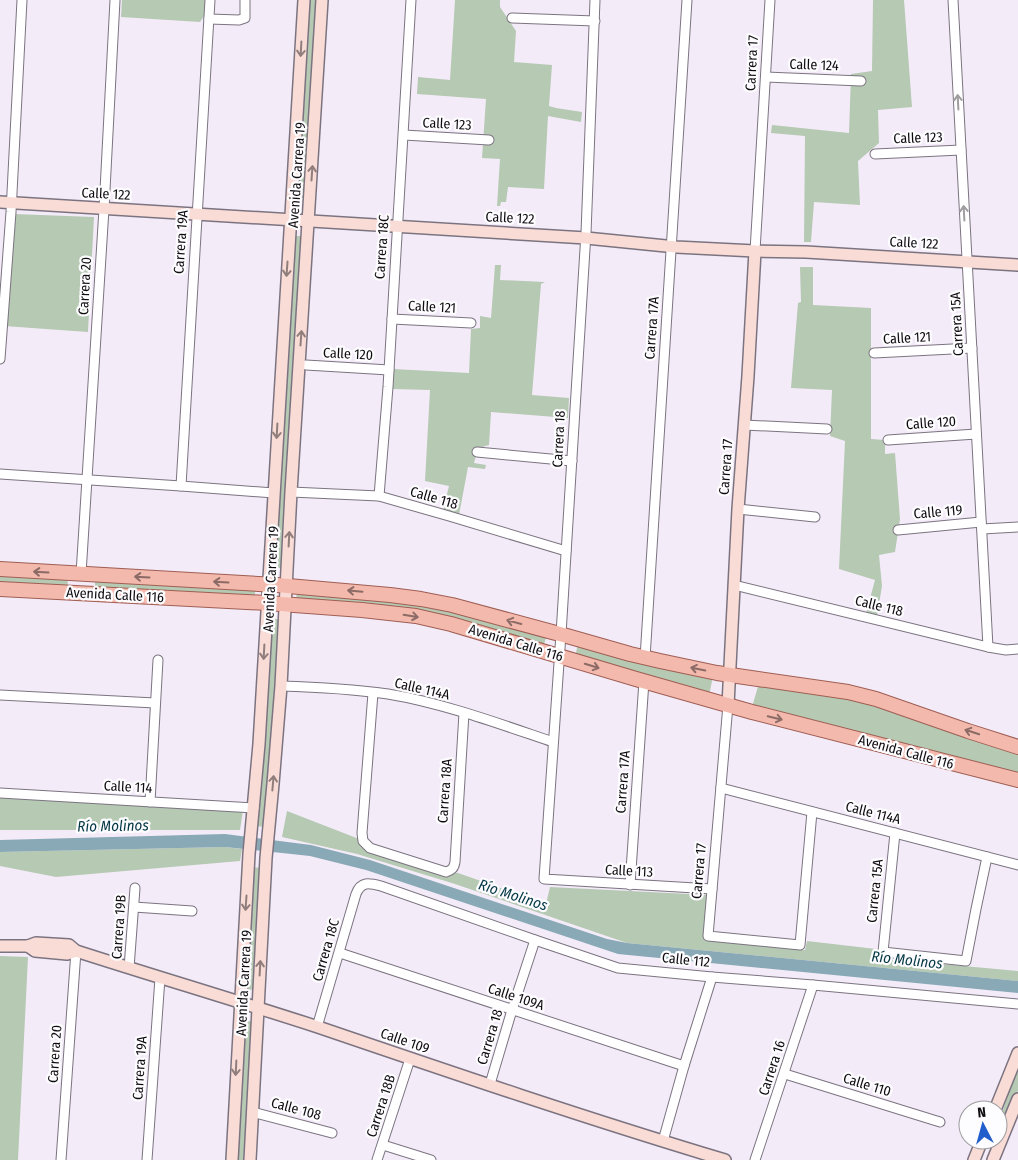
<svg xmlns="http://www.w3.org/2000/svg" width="1018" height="1160" font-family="'Fira Sans Condensed',sans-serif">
<rect width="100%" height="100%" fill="#f4ebf9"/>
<g fill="#b5c9b3">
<polygon points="122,0 206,0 204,16 200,22 121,17"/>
<polygon points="308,0 318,0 305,198 295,198"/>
<polygon points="455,0 500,0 500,7 516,31 514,62 552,65 549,106 556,108 582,112 581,122 548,116 544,189 508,187 506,202 501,202 500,206 497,206 500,159 482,158 486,99 417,94 418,77 450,80"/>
<polygon points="873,0 904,0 912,107 878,110 879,143 858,161 860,205 814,202 811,242 804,242 805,136 771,133 772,125 849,133 851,74 872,71"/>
<polygon points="14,214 94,217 88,332 4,326"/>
<polygon points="293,236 303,236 283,568 274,568"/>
<path d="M495 265H501L500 280 545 282 541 284 532 395 569 398 568 418 491 412 489 445C478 447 477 452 474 463L486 465 485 469 468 467 459 515 443 510 449 486 425 481 430 390 392 389 393 369 469 373 471 329 480 328V316L491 318Z"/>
<polygon points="800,267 813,267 813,305 871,308 871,439 885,440 885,454 895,453 900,519 895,552 879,555 882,586 877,616 866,613 875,580 839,569 845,441 830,436 832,390 791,388 798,303 801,302"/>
<path d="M0 573 63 577C67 579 69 581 67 586L0 585Z"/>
<polygon points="95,578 255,587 255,598 95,591"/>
<polygon points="297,591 421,602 547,635 543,647 496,633 296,601"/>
<polygon points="270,619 281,619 265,827 256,826"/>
<polygon points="578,643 713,676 709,696 575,658"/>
<polygon points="759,683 851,697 1018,752 1018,777 752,707"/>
<polygon points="0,794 243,810 240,830 0,830"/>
<polygon points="287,811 444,872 458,873 546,904 550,887 709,895 709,939 805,950 807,941 876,949 876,958 1018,971 1018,981 627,943 455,884 357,854 282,837"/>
<polygon points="225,847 242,849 240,861 56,877 0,866 0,852"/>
<polygon points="252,867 262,868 254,990 244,989"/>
<polygon points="0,956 28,957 18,1160 0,1160"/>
<polygon points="244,1020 254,1022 245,1160 235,1160"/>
<path d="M1018 1066V1091L1010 1102 1001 1122 999 1121C1006 1102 1011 1084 1018 1066Z"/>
</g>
<polygon fill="#88a9b5" points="225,834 311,845 370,860 607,939 627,943 1018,981 1018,993 618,954 366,870 310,856 225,847 0,852 0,840"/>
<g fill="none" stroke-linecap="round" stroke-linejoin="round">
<g stroke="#7b7480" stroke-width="11">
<g id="street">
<polyline points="595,0 586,233 561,634 544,879 712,889"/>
<polyline points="953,0 988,647"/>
<polyline points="512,18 595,21"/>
<polyline points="209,19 239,20 245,18 245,0"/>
<polyline points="766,77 861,81"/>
<polyline points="404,135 489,140"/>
<polyline points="875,154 961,150"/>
<polyline points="755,251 770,0"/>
<polyline points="392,319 471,323"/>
<polyline points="874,353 972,348"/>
<polyline points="0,359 11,212 22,0"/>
<polyline points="306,365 389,370"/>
<polyline points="744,425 827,429"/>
<polyline points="888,440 976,434"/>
<polyline points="477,452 572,461"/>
<polyline points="0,474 181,486 274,493"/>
<polyline points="181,486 210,0"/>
<polyline points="291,492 379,496 449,516 566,551"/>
<polyline points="379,496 388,387 411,0"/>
<polyline points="738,509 815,517"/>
<polyline points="982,529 1018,527"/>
<polyline points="898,530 981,522"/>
<polyline points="81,574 104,209 115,0"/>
<polyline points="734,585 988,647 1006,650 1018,649"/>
<polyline points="645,658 687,0"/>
<path d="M281 686C316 687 352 689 388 694 443 703 500 724 553 742"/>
<path d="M373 693 362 833 363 841 370 848 446 872C452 870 454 868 455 862L464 713"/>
<polyline points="0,695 155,703"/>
<polyline points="728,705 708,936 800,945 812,812"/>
<polyline points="721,788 1018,865"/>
<polyline points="0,793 254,808"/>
<polyline points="150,802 158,660"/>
<polyline points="895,833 883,952 966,961 976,909 987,857"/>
<polyline points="630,885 644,681"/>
<polyline points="134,907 192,911"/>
<polyline points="340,953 684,1066"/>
<polyline points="129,968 135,888"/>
<path d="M317 1027 356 894C361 881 369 883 381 886L535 940 618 968 712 977 813 985 1018 1004"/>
<polyline points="785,1074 940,1122"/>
<polyline points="490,1084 512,1010 535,940"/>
<polyline points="252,1112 332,1133"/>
<polyline points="663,1141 684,1066 712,977"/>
<polyline points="383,1145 431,1160"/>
<polyline points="61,1160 76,951"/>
<polyline points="147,1160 160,978"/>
<polyline points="377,1160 410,1059"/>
<polyline points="755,1160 813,985"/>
</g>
</g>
<g stroke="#7b7480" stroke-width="14">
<g id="secondary">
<polyline points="0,202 586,238 676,247 755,251 806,252 1018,265"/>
<polyline points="728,705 738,509 748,376 755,251"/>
<path d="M0 946H28L36 943 69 945 76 951C157 977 238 1001 318 1027 453 1073 588 1119 725 1160"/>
<polyline points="28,946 35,951 67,954 76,951"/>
<polyline points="995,1110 1018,1053"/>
<polyline points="232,1160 249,854 259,744 304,0"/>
<polyline points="250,1160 266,858 273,784 281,686 291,492 322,0"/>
<polyline points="974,1160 982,1140"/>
<polyline points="993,1160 1018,1099"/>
</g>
</g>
<g stroke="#9f5e53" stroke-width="16">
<g id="primary">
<polyline points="0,569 277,585 390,595 421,599 452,605 567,636 630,654 660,661 717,673 848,692 876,699 968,731 1018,747"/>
<polyline points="0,589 267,603 362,610 416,616 451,624 636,679 752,712 1018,780"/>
</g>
</g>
<use href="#street" stroke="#fff" stroke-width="9"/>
<use href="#secondary" stroke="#fadcd6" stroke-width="11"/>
<use href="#primary" stroke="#f4b9ad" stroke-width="14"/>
</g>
<defs><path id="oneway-shaft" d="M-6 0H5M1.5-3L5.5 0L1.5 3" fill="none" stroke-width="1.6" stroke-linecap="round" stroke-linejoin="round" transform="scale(1.25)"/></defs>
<g stroke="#907e7c">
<use href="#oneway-shaft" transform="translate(301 49) rotate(93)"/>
<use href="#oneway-shaft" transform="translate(312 173) rotate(-86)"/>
<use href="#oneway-shaft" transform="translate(287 269) rotate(94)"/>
<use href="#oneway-shaft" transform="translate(301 338) rotate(-86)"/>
<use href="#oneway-shaft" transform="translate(277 431) rotate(93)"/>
<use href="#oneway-shaft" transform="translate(289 539) rotate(-87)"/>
<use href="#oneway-shaft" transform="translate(264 652) rotate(93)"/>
<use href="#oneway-shaft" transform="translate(273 783) rotate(-85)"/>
<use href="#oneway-shaft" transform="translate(246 903) rotate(94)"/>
<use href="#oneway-shaft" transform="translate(260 968) rotate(-87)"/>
<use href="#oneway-shaft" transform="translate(236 1068) rotate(93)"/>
</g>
<g stroke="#9f9d9f">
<use href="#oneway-shaft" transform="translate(958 102) rotate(-93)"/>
<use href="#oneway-shaft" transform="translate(964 213) rotate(-93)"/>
</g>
<g stroke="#8c6b66">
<use href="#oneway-shaft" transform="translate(41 572) rotate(-177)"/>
<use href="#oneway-shaft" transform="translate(142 577) rotate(-177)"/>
<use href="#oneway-shaft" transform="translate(221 582) rotate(-177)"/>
<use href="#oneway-shaft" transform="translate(355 591) rotate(-175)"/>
<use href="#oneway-shaft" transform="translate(411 616) rotate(9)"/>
<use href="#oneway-shaft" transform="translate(514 622) rotate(-165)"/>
<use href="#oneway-shaft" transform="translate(592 666) rotate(17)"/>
<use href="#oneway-shaft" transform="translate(698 669) rotate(-168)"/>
<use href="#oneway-shaft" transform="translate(775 718) rotate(14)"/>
<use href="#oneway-shaft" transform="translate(972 732) rotate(-162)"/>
</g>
<g text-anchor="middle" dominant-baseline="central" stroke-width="4.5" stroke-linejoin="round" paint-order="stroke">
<g font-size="14" fill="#0e0b0f" stroke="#fdfcfe">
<text transform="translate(752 63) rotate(-87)">Carrera 17</text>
<text transform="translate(814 65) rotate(2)">Calle 124</text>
<text transform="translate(447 124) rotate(3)">Calle 123</text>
<text transform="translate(918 138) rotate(-2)">Calle 123</text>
<text transform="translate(297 175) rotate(-86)">Avenida Carrera 19</text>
<text transform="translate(106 194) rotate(3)">Calle 122</text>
<text transform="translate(510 218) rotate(3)">Calle 122</text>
<text transform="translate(181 242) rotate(-86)">Carrera 19A</text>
<text transform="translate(914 243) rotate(3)">Calle 122</text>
<text transform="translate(382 247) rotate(-86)">Carrera 18C</text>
<text transform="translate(85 286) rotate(-87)">Carrera 20</text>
<text transform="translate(432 307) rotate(3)">Calle 121</text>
<text transform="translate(957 324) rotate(-93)">Carrera 15A</text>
<text transform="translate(652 328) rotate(-86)">Carrera 17A</text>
<text transform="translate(907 338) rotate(-3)">Calle 121</text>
<text transform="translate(348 354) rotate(3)">Calle 120</text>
<text transform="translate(931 423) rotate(-4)">Calle 120</text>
<text transform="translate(559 439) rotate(-87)">Carrera 18</text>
<text transform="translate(726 467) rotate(-86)">Carrera 17</text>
<text transform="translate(434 498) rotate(16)">Calle 118</text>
<text transform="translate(938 512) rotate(-5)">Calle 119</text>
<text transform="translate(271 579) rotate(-87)">Avenida Carrera 19</text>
<text transform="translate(115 595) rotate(3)">Avenida Calle 116</text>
<text transform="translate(879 606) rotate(14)">Calle 118</text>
<text transform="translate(516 643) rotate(17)">Avenida Calle 116</text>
<text transform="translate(422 689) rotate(13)">Calle 114A</text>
<text transform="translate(906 752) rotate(15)">Avenida Calle 116</text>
<text transform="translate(623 782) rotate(-86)">Carrera 17A</text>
<text transform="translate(128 787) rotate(3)">Calle 114</text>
<text transform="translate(445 791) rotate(-86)">Carrera 18A</text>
<text transform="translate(873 813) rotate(14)">Calle 114A</text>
<text transform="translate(629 871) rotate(3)">Calle 113</text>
<text transform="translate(699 871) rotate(-85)">Carrera 17</text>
<text transform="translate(875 891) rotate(-84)">Carrera 15A</text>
<text transform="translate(119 927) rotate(-86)">Carrera 19B</text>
<text transform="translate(326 950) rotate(-74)">Carrera 18C</text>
<text transform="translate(686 960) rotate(6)">Calle 112</text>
<text transform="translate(244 983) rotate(-87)">Avenida Carrera 19</text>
<text transform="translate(516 997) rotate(18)">Calle 109A</text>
<text transform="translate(490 1037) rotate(-73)">Carrera 18</text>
<text transform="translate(405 1041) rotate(19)">Calle 109</text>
<text transform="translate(55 1054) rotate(-86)">Carrera 20</text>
<text transform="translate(140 1068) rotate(-86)">Carrera 19A</text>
<text transform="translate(772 1068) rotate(-72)">Carrera 16</text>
<text transform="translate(867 1085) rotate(17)">Calle 110</text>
<text transform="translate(381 1106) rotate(-72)">Carrera 18B</text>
<text transform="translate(296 1109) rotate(15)">Calle 108</text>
</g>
<g font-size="15" font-style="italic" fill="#033745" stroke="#fdfcfe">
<text transform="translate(113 826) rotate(-1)">Río Molinos</text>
<text transform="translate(513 895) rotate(18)">Río Molinos</text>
<text transform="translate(907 960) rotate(6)">Río Molinos</text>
</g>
</g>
<g transform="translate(983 1125) rotate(354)"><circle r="24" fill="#fdfcfe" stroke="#9d9c9e"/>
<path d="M0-4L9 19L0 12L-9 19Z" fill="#225ecb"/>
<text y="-8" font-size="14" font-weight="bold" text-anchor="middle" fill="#0e0b0f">N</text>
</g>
</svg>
